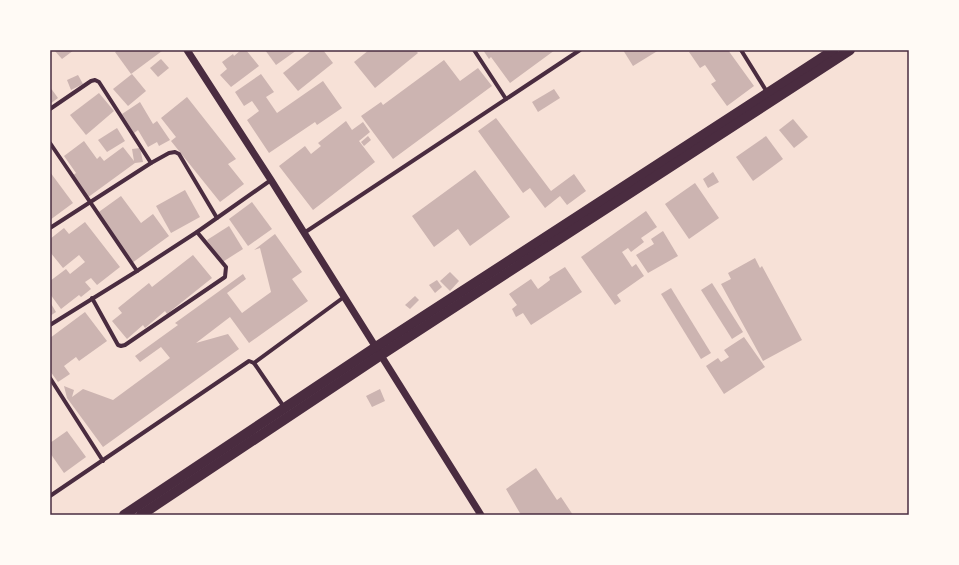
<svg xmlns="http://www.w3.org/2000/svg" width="959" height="565" font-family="'Archivo Narrow',sans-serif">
<rect width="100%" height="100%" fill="#f7e1d7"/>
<g fill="#ccb4b1">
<polygon points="54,50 74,50 62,59"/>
<polygon points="118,50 161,50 162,51 131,74 115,52"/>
<polygon points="241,50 246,50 259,66 231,87 220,75 227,69 222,62 233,54 234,56"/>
<polygon points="265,50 297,50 276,65"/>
<polygon points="312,50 323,50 333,63 298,91 283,73"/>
<polygon points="369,50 415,50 418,53 375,88 354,62"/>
<polygon points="483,50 555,50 510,83 491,57 489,59"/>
<polygon points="623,50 659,50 633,66"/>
<polygon points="692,50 728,50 754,86 727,106 711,84 716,81 705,65 700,68 689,52"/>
<polygon points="161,59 169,68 158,77 150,68"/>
<polygon points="444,60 460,81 478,68 492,86 393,159 361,116 381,102 383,105"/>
<polygon points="132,74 146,91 128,106 113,89"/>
<polygon points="261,74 274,92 266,97 277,113 323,81 342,108 317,125 315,122 269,153 247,120 259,111 252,101 244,106 235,92"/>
<polygon points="78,75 83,84 71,90 67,80"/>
<polygon points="50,87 58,98 50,104"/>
<polygon points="554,89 560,98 538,112 532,102"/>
<polygon points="99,93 114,111 86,135 70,115"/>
<polygon points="187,97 236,159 228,164 244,184 220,202 171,141 176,137 161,118"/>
<polygon points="140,102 153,124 157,121 170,140 159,146 157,142 148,147 138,130 134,133 122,114"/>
<polygon points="496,118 551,191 574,174 586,191 567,205 560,196 545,208 530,188 523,193 478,131"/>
<polygon points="793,119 808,137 794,148 779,130"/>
<polygon points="346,121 352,130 363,122 370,132 359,141 375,162 313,210 279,166 305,146 311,154 321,146 318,143"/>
<polygon points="117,128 125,141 107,152 98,140"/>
<polygon points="368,136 371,140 364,146 361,142"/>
<polygon points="766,136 783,159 753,181 736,157"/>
<polygon points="84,141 97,159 100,156 104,161 123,147 134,161 132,149 140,148 143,162 135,163 87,198 72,176 76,173 64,156"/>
<polygon points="475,170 510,217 470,246 458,229 434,247 412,216"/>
<polygon points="50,172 73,203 50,220"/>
<polygon points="713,172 719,182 708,188 703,179"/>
<polygon points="695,183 719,218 689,239 665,204"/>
<polygon points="185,190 200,217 171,233 156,206"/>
<polygon points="121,196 141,223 153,214 169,236 132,263 96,214"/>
<polygon points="252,202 272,229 248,246 229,219"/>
<polygon points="646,211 657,227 641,238 644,242 631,252 628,248 622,252 632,267 636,264 644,276 617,295 621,301 615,305 581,257"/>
<polygon points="85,222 120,267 97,285 91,278 85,282 91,289 81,297 79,295 61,309 50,294 50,281 66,269 70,274 85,262 79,255 63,268 50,252 50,239 64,228 69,234"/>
<polygon points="229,226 243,249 221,263 207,240"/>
<polygon points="663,231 678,256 648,273 636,255 654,244 651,239"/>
<polygon points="275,234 302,272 292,279 308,301 249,343 230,317 196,343 228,334 239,349 103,447 67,398 64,386 74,390 72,397 83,389 113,400 170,358 161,347 140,362 135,356 178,325 175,323 243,274 246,279 227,293 242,313 271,292 260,248 254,250"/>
<polygon points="193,255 212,278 167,314 165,311 145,328 143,325 127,339 112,321 122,313 118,308 149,283 152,287"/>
<polygon points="755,258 760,268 762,266 802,340 763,361 721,284 731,279 728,273"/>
<polygon points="565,267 582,292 531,325 523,313 516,317 512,309 517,305 509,294 531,279 538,289 550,280 549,277"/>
<polygon points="450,272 459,281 450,291 440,281"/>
<polygon points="437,280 442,287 435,293 429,285"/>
<polygon points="712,283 743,332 732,339 701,290"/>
<polygon points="671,288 711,353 701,359 661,294"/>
<polygon points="415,296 419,300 410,309 405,305"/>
<polygon points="50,302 56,312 50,316"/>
<polygon points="85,312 107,341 79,361 76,357 64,366 70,374 58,382 50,371 50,338"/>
<polygon points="744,337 765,367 724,394 706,366 718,358 721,362 729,357 724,350"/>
<polygon points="380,389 385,401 372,407 366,396"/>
<polygon points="67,431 86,457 64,473 50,453 50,443"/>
<polygon points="536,468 557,500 561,497 573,515 521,515 506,489"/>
</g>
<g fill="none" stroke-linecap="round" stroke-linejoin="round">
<g stroke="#4a2c40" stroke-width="4">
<polyline points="474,50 506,99"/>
<polyline points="741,50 767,92"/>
<polyline points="50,109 91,81 95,80 99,82 151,163"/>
<polyline points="50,143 137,271"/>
<polyline points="50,228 151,163 169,153 175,152 179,154 217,218"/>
<polyline points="304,233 580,50"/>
<polyline points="92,298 118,345 121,346 125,345 225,277 226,267 197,232"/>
<polyline points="50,325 137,271 197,232 271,180"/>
<polyline points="254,363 344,297"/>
<polyline points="50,378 103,461"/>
<polyline points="50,496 249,361 254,363 284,407"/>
</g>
<polyline stroke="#4a2c40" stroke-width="7" points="187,50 271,180 481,515"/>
<g stroke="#4a2c40" stroke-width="10">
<polyline points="124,515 376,347 834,50"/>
<polyline points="141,515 381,355 850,50"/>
</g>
</g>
<rect width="959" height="565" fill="none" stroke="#fffaf5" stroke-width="102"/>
<rect x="51" y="51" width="857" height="463" fill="none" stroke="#4a2c40" stroke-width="1.5"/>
</svg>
